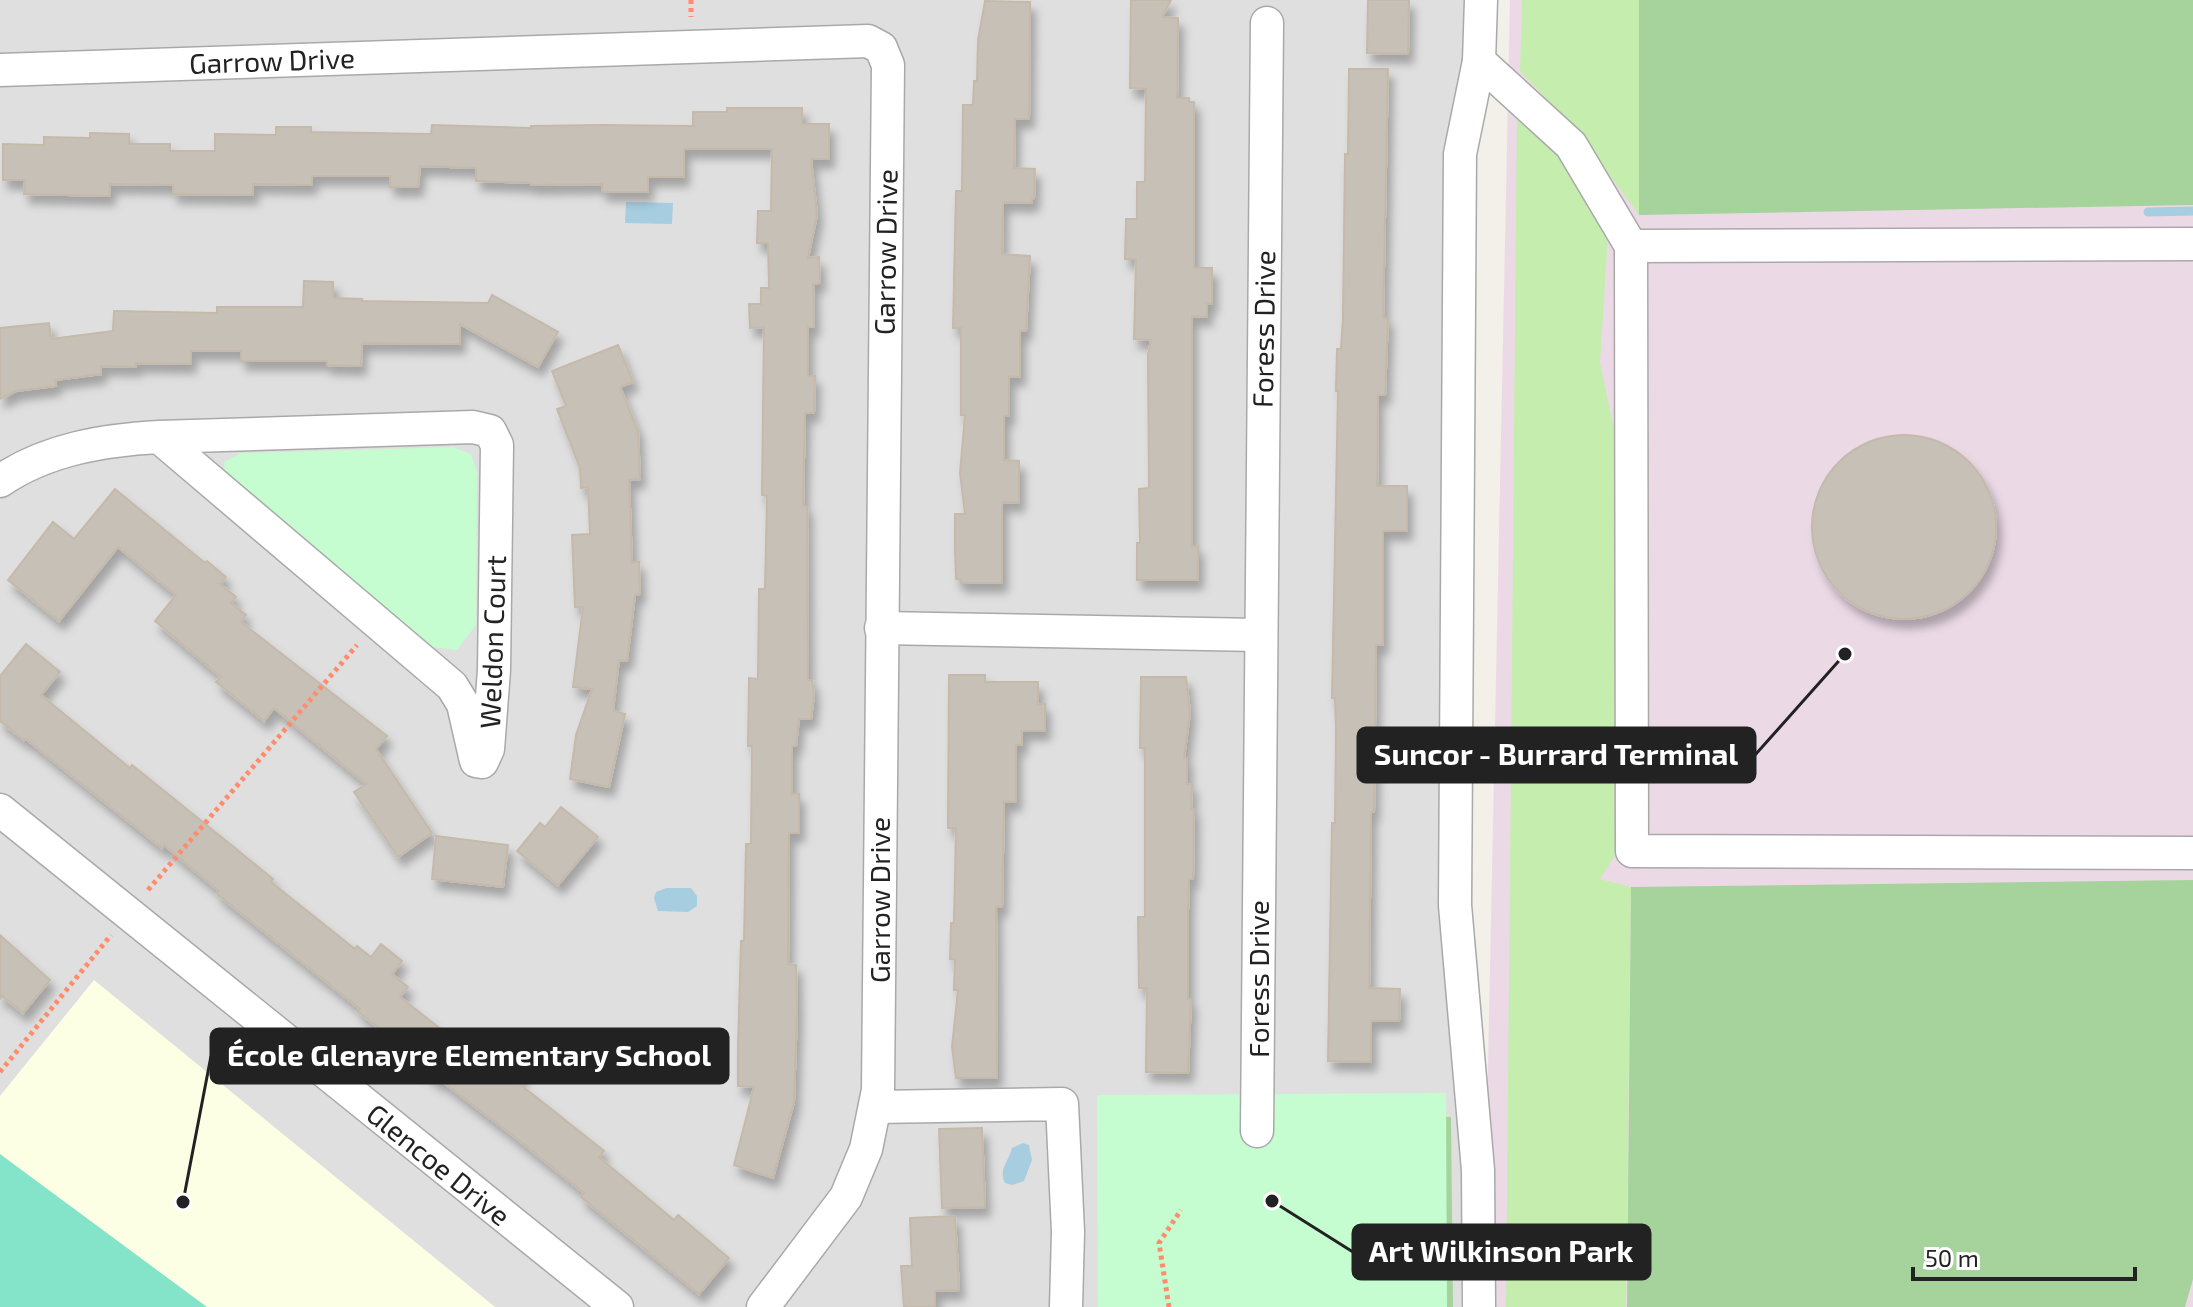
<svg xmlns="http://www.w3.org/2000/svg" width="2193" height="1307" font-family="'Exo 2',sans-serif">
<defs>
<filter id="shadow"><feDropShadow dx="5" dy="9" stdDeviation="4" flood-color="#0004"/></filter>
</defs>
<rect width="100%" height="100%" fill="#f2f0e8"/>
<polygon fill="#e0dfdf" points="0,0 1474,0 1461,1307 0,1307"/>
<polygon fill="#ebdae6" points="1510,0 2193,0 2193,1307 1483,1307"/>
<polygon fill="#fcffe4" points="94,980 495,1307 0,1307 0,1096"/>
<g fill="#c5edad">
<polygon points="1522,0 1639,0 1639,215 1575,128 1520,71"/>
<polygon points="1517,111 1568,155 1608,234 1600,363 1621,462 1621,846 1600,879 1631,887 1626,1307 1506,1307"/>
</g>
<g fill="#a5d39b">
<polygon points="1639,0 2193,0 2193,205 1639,215"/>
<polygon points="2193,880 2193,1279 2185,1307 1627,1307 1631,887"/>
<polygon points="1425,1116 1451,1117 1453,1307 1424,1307"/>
</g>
<g fill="#c5fcd0">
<polygon points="453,447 471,454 477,471 476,625 457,650 423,646 226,480 224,462 241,453"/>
<polygon points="1446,1093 1447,1307 1098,1307 1097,1095"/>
</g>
<polygon fill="#84e4ca" points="0,1154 207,1307 0,1307"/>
<g fill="#a7cde1">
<polygon points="626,202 673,203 672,224 625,223"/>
<polygon points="666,888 691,888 697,896 697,906 688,912 658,911 654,898 656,892"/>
<path d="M1023 1143 1029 1145 1032 1160 1024 1181 1012 1185 1005 1183C998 1170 1009 1161 1012 1148Z"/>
</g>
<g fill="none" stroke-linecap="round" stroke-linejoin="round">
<polyline stroke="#a7cde1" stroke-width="9" points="2148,212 2193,211"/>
</g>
<g fill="#c7c0b7" stroke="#c5b9aa" stroke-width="2" filter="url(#shadow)">
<polygon points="1131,0 1171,0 1162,17 1178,18 1177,98 1189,98 1189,102 1194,102 1194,268 1212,268 1212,304 1207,304 1207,317 1192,316 1192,546 1198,546 1198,580 1137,580 1137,543 1140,543 1139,489 1149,488 1148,355 1151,340 1134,339 1136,259 1125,259 1126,219 1137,219 1137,182 1145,182 1146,89 1130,88"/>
<polygon points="1368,0 1409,0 1408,54 1367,53"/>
<polygon points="985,1 1030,2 1029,119 1015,119 1014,168 1035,169 1034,199 1032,199 1032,203 1003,202 1002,254 1030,256 1026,331 1020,331 1020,377 1009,376 1009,416 1004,416 1004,460 1019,461 1019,503 1002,502 1002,583 961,583 961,580 956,579 955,548 955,514 965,514 960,473 965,415 961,415 961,328 953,328 956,191 962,191 963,105 973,105 974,81 977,81 978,40"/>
<polygon points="1349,69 1388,69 1383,318 1388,318 1385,395 1378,395 1377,486 1407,486 1407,531 1383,531 1383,645 1376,645 1374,812 1371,812 1369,988 1400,989 1399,1021 1371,1021 1371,1062 1328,1061 1332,823 1335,823 1336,730 1335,698 1332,698 1338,391 1336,391 1337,349 1341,349 1343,317 1345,154 1348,154"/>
<polygon points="727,108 802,108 802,124 829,124 829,159 811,159 817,215 808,258 819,257 820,283 813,284 814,327 808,327 808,376 815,376 814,413 805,413 803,506 807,506 808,680 812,680 814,695 811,719 799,719 796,746 792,746 792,794 799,794 799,833 789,833 788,964 796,965 797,1011 794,1102 773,1178 734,1165 754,1087 738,1086 738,1047 741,941 744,941 746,844 751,844 752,746 748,746 749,678 758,679 759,589 765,589 767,496 762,495 764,327 750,328 749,304 761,304 761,288 769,288 768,243 757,243 758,211 771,211 772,149 684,149 684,177 648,177 648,192 602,192 602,184 531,185 531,183 476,181 476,168 420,166 418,187 390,187 390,176 312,176 312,185 253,184 253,195 173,194 173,185 110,184 110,196 24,194 25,180 3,180 3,144 44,145 44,137 90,138 90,133 129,134 129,144 170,144 170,151 215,151 215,134 276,135 276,127 311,127 311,132 431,134 432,125 531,128 531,126 602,125 693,126 693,112 727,112"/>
<polygon points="304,281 333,282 333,298 362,299 362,301 488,303 492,295 558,332 538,367 460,324 460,344 362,343 361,366 327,365 327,361 241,361 241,351 191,351 191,364 136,363 136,367 101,366 101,374 55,380 56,386 16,391 0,399 0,328 49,323 51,339 113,331 114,311 217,313 217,307 303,307"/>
<polygon points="618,345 633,382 620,387 638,431 640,479 629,480 632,562 639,562 640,594 635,595 627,661 619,660 613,711 625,714 609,787 570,779 576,735 592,689 573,687 583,607 575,607 572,535 590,534 588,487 581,488 580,468 557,409 566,406 552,371"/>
<circle cx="1904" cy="527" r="92"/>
<polygon points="115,489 205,563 207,561 226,577 220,584 236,597 231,603 246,615 241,622 387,736 376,749 432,833 398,857 354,792 366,784 274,708 264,721 216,682 221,677 155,621 176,595 118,547 59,621 8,580 53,522 74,539"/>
<polygon points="26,644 60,672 41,695 130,768 132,765 230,844 273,879 271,882 355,949 357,946 371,957 381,944 402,961 392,974 408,987 400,997 492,1069 504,1055 524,1071 516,1081 604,1151 599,1157 674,1220 678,1215 729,1258 699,1294 581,1197 584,1193 511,1134 440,1080 438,1082 383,1038 386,1034 357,1011 360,1009 217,894 219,891 164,845 162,848 26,739 24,740 0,721 0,676"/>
<polygon points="949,675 985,675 985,682 1038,682 1038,704 1045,704 1045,731 1022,731 1022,745 1016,745 1016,802 1004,802 1002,907 996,907 997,1078 956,1078 952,1047 958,990 954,990 955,959 950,959 951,923 954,923 956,828 948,828"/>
<polygon points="1141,677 1186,677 1190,713 1184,758 1187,758 1187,784 1192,784 1191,809 1194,809 1193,879 1189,879 1188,911 1188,999 1191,1000 1188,1073 1146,1072 1147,988 1139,988 1138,917 1145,917 1145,748 1140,748"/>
<polygon points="561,807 598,837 558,885 517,851 540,823 545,827"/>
<polygon points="436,836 508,845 503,887 432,879"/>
<polygon points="0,935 50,980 23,1013 2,996 0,999"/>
<polygon points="982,1128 985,1207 942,1208 939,1129"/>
<polygon points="955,1216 959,1290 935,1291 935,1307 904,1307 901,1266 912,1266 910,1218"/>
</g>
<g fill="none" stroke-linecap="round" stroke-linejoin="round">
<g stroke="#a9a9a9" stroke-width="35">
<g id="minor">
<polyline points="1481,0 1479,61 1571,145 1631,246 2193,244"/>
<polyline points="0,70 868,41 881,48 888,65 878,1090 866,1149 846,1197 763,1307"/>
<polyline points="1631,246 1632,851 2193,853"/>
<path d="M0 481C47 449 104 440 159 437L473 427 490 431 497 445 494 670 488 749 482 762 476 761 463 704 452 686 159 437"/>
<polyline points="881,628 1259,635"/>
<polyline points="0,810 617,1307"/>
<polyline points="875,1107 1062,1104 1068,1232 1066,1307"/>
<polyline points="1257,1131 1267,23"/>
<polyline points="1479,1307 1478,1170 1455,905 1460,154 1479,61"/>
</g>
</g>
<g stroke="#ff8d6c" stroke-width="5" stroke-dasharray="4 4" stroke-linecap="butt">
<polyline points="691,0 691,17"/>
<polyline points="148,890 357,645"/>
<polyline points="0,1072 111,935"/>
<polyline points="1169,1307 1159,1243 1181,1210"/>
</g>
<use href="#minor" stroke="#fff" stroke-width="32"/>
</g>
<g text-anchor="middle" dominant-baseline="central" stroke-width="6" stroke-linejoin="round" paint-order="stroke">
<g font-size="28" fill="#222" stroke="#fff">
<text transform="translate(272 60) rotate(-2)">Garrow Drive</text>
<text transform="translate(885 252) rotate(-89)">Garrow Drive</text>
<text transform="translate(1263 329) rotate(-89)">Foress Drive</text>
<text transform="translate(492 642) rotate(-88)">Weldon Court</text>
<text transform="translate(879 900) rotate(-90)">Garrow Drive</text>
<text transform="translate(1258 979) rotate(-90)">Foress Drive</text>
<text transform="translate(439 1164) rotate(39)">Glencoe Drive</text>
</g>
</g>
<path fill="none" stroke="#222" stroke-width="3" d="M1845 654L1755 755M183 1202L211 1056M1272 1201L1353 1252"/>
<g fill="#222" stroke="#fff" stroke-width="3">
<circle cx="1845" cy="654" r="8"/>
<circle cx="183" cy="1202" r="8"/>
<circle cx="1272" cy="1201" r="8"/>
</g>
<g fill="#222" stroke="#222" stroke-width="3">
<rect x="1358" y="728" width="397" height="54" rx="8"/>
<rect x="211" y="1029" width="517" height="54" rx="8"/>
<rect x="1353" y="1225" width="297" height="54" rx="8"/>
</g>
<g font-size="30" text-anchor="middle" font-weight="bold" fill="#fff">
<text x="1556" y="765">Suncor - Burrard Terminal</text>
<text x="469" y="1066">École Glenayre Elementary School</text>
<text x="1501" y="1262">Art Wilkinson Park</text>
</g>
<path d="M1913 1267v12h222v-12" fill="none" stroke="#222222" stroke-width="4"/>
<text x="1925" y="1267" font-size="24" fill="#222222" stroke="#ffffff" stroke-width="6" paint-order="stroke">50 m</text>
</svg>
